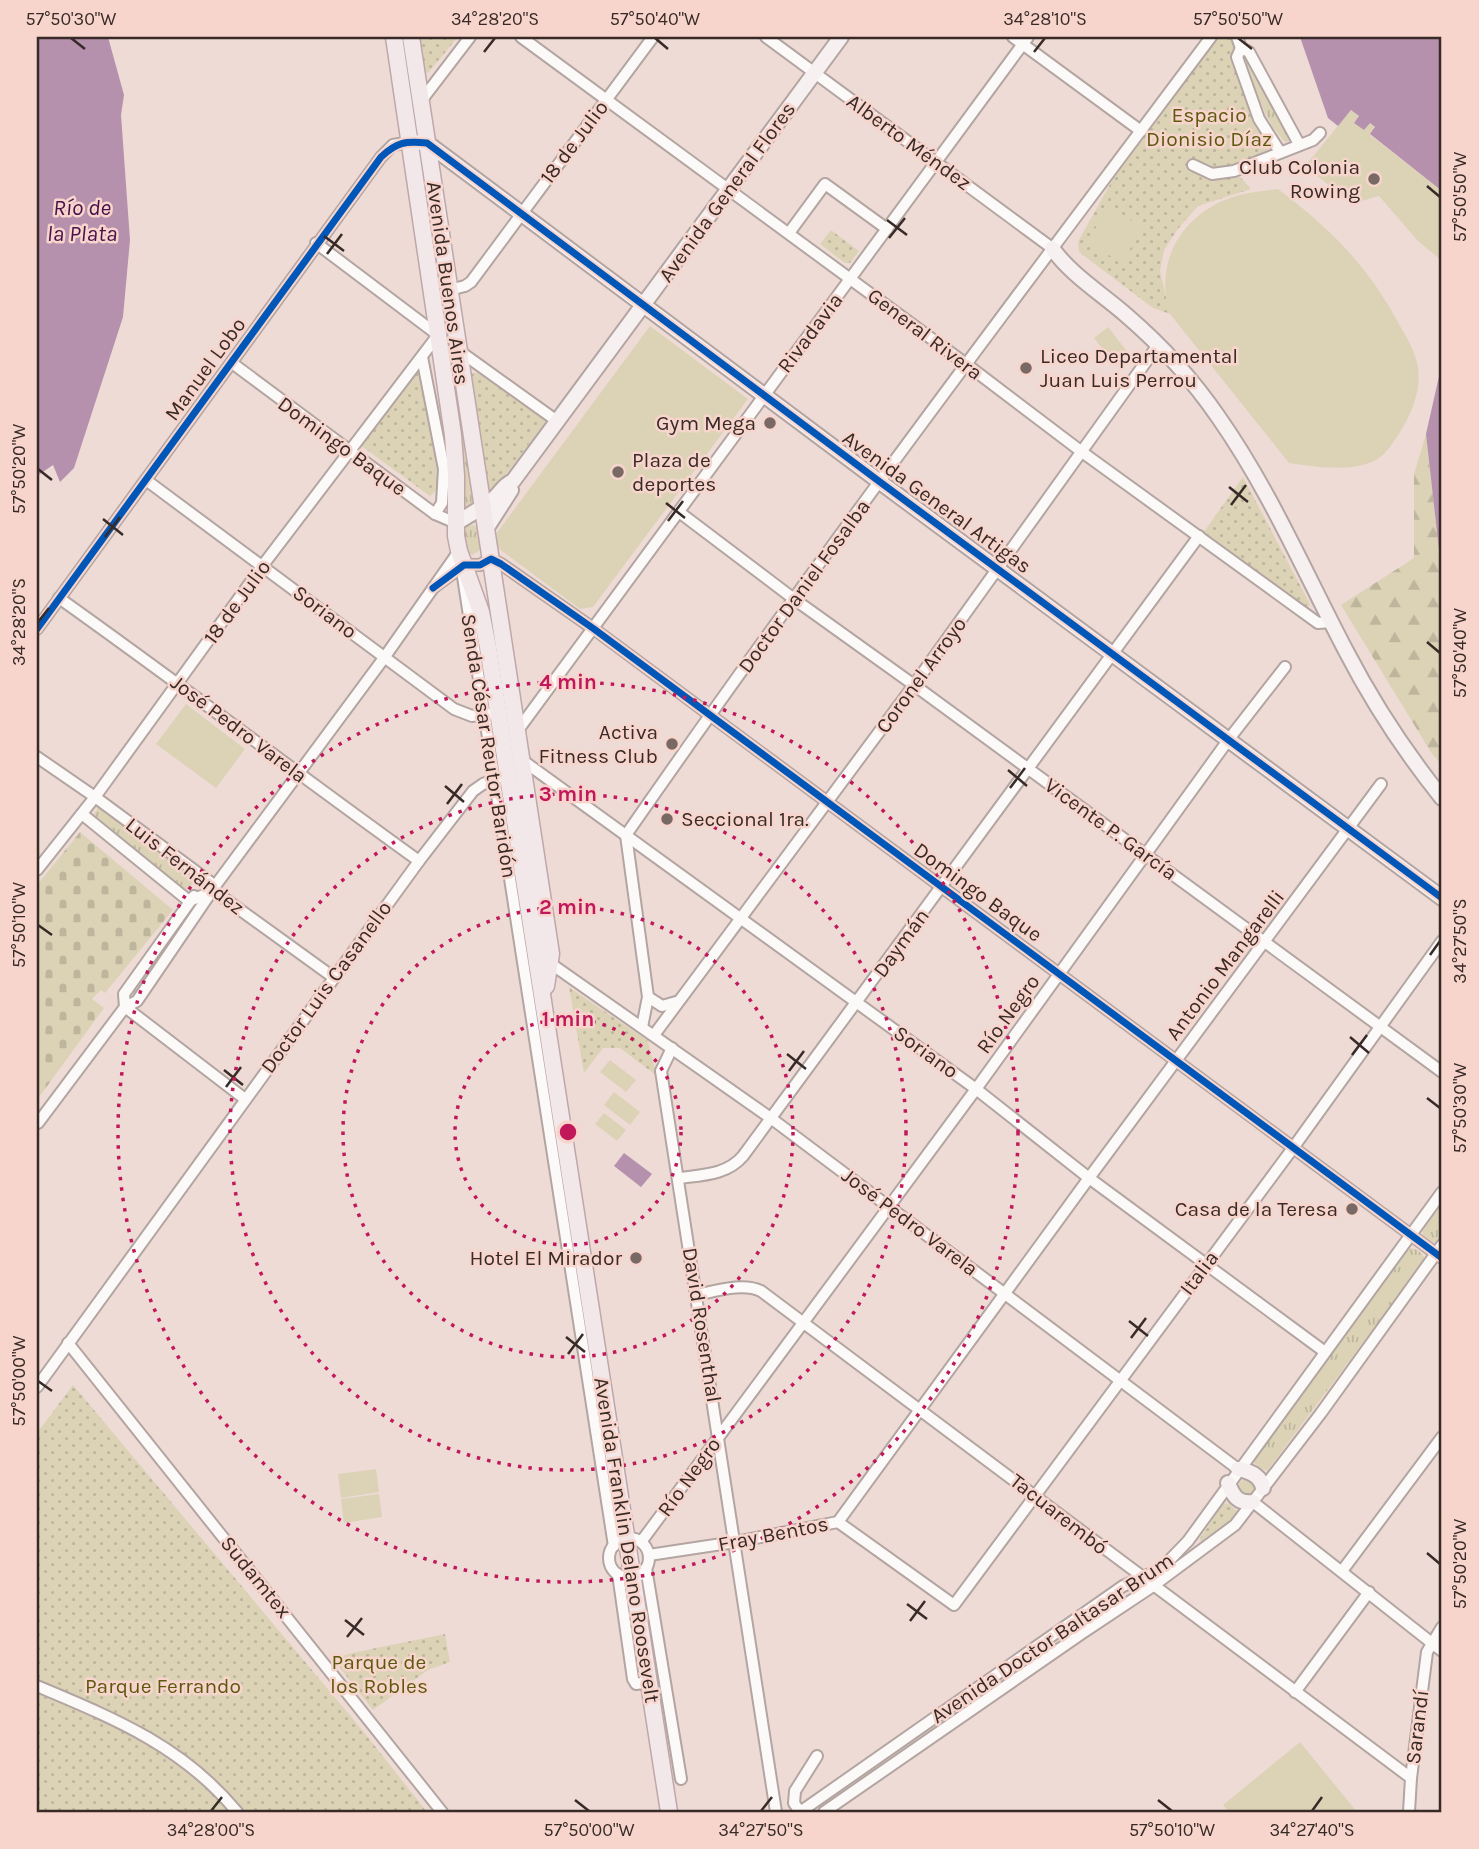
<svg xmlns="http://www.w3.org/2000/svg" width="1479" height="1849" font-family="Karla,sans-serif">
<defs>
<pattern id="grass-tufts" width="24" height="20" patternUnits="userSpaceOnUse" patternTransform="scale(1.75)"><rect width="24" height="20" fill="#dcd3b7"/><path d="M3 7l-1-3M5 7V3M7 7l1-3M15 17l-1-3M17 17v-4M19 17l1-3" fill="none" stroke="#beb59d"/></pattern>
<pattern id="forest-firs" width="22" height="20" patternUnits="userSpaceOnUse" patternTransform="scale(1.75)"><rect width="22" height="20" fill="#dcd3b7"/><path d="M5 1l3.5 6h-7zM16 11l3.5 6h-7z" fill="#beb59d"/></pattern>
<pattern id="cemetery-stones" width="16" height="16" patternUnits="userSpaceOnUse" patternTransform="scale(1.75)"><rect width="16" height="16" fill="#dcd3b7"/><path d="M2 7V4a2 2 0 0 1 4 0v3zM10 15v-3a2 2 0 0 1 4 0v3z" fill="#beb59d"/></pattern>
<pattern id="park-dots" width="8" height="8" patternUnits="userSpaceOnUse" patternTransform="scale(1.75)"><rect width="8" height="8" fill="#dcd3b7"/><path d="M2 2h.1M6 6h.1" fill="none" stroke="#beb59d" stroke-width="1.8" stroke-linecap="round"/></pattern>
</defs>
<rect width="100%" height="100%" fill="#eedbd6"/>
<g fill="url(#grass-tufts)">
<path d="M1248 59 1292 138 1291 141 1285 142C1263 119 1256 90 1246 61Z"/>
<polygon points="466,434 476,502 465,510 463,509 461,435"/>
<path d="M474 525C482 532 482 542 479 551L472 555 467 552 463 530 466 526Z"/>
<polygon points="98,807 103,809 190,876 193,880 191,886 187,889 180,888 96,818 94,814"/>
<polygon points="189,911 192,912 133,995 133,992"/>
<polygon points="1442,1202 1442,1236 1438,1242 1433,1242 1423,1235 1422,1230"/>
<path d="M1408 1248C1416 1248 1423 1252 1425 1260L1267 1471 1259 1467 1252 1461Z"/>
<circle cx="1247" cy="1488" r="9"/>
</g>
<polygon fill="url(#forest-firs)" points="1426,434 1442,577 1442,765 1432,754 1341,605 1414,558 1414,474"/>
<polygon fill="url(#cemetery-stones)" points="80,832 173,910 105,993 101,990 92,999 104,1008 37,1100 37,885"/>
<g fill="url(#park-dots)">
<polygon points="420,37 458,37 428,73 425,72"/>
<polygon points="1216,37 1233,37 1269,151 1234,170 1251,189 1198,206 1178,229 1164,250 1160,271 1170,314 1153,308 1079,252 1078,242 1129,150"/>
<polygon points="831,230 859,251 850,263 845,263 820,244"/>
<polygon points="415,373 424,375 440,470 440,487 430,496 360,445"/>
<polygon points="473,373 478,373 546,421 495,489 490,490 487,487 469,379"/>
<polygon points="1243,477 1310,604 1308,608 1304,608 1203,533"/>
<polygon points="569,987 648,1041 657,1076 620,1048 603,1048 584,1073"/>
<polygon points="73,1385 363,1731 427,1812 37,1812 37,1433"/>
<polygon points="1228,1503 1237,1511 1238,1515 1202,1541 1199,1540 1223,1504"/>
<polygon points="445,1634 450,1662 428,1670 373,1710 333,1659 352,1653"/>
</g>
<g fill="#dcd3b7">
<polygon points="1351,110 1359,116 1354,122 1370,123 1375,128 1370,135 1442,191 1442,261 1418,241 1379,196 1352,204 1305,166"/>
<path d="M1278 189C1330 228 1368 266 1399 324 1406 336 1414 349 1417 363 1423 386 1412 414 1399 434 1393 442 1388 452 1379 458 1358 473 1314 467 1289 463L1170 314C1153 261 1183 212 1236 196 1249 192 1264 191 1278 189Z"/>
<polygon points="1110,206 1143,228 1121,263 1087,241"/>
<polygon points="650,326 748,399 593,607 580,609 498,548 496,534"/>
<polygon points="1108,327 1130,355 1116,366 1094,338"/>
<polygon points="186,704 245,749 216,788 156,744"/>
<polygon points="610,1060 636,1080 626,1092 600,1072"/>
<polygon points="614,1092 640,1112 630,1125 604,1105"/>
<polygon points="604,1113 626,1130 617,1141 595,1124"/>
<polygon points="376,1469 379,1492 341,1498 338,1474"/>
<polygon points="379,1494 382,1517 344,1523 341,1499"/>
<polygon points="1300,1742 1357,1812 1229,1812 1223,1805"/>
</g>
<g fill="#b591ad">
<polygon points="37,37 108,37 124,95 121,115 130,240 123,317 74,468 60,482 53,465 37,476"/>
<polygon points="1300,37 1442,37 1442,191 1370,134 1375,127 1370,123 1364,130 1354,123 1359,116 1351,110 1338,126 1328,118"/>
<polygon points="1442,363 1442,577 1426,434"/>
<polygon points="624,1153 652,1174 641,1187 614,1166"/>
</g>
<g fill="none" stroke-linecap="round" stroke-linejoin="round">
<g stroke="#b3a5a1" stroke-width="14">
<g id="street">
<polyline points="521,37 966,364 1082,452 1318,623 1331,622"/>
<polyline points="766,37 1052,248"/>
<polyline points="1013,37 1141,131"/>
<polyline points="1237,37 1241,48 1249,52 1299,144"/>
<polyline points="1241,48 1237,57 1259,119 1280,152"/>
<polyline points="421,101 470,37"/>
<polyline points="1193,165 1212,174 1234,171 1313,140 1320,133"/>
<polyline points="789,233 825,184 887,229"/>
<polyline points="316,243 438,335"/>
<polyline points="445,291 465,286 471,282 653,37"/>
<polyline points="458,350 557,421"/>
<polyline points="422,357 444,469 442,503 435,514"/>
<polyline points="232,363 435,514 456,523"/>
<polyline points="146,480 454,709 472,716 489,714"/>
<polyline points="679,512 794,599 914,685 1442,1072"/>
<polyline points="463,577 614,1546"/>
<polyline points="433,588 464,565 480,565 491,559 501,564 594,629 1442,1258"/>
<path d="M59 598C180 684 298 774 419 861"/>
<polyline points="37,629 381,157 393,145 410,142"/>
<polyline points="518,730 1028,37"/>
<polyline points="37,757 95,797 210,882 214,891 333,977"/>
<polyline points="522,760 976,1089 1089,1178 1325,1352"/>
<polyline points="82,814 189,901 214,891"/>
<polyline points="37,870 95,797 263,565 438,335"/>
<polyline points="547,961 772,1119 1238,1469"/>
<polyline points="648,997 662,1006 676,1002"/>
<polyline points="125,1007 124,994 194,896"/>
<polyline points="125,1007 245,1099"/>
<path d="M642 1027 648 997 626 835C814 564 1013 301 1211 37"/>
<polyline points="654,1035 914,685 1158,345"/>
<polyline points="672,1048 661,1071 776,1812"/>
<polyline points="38,1123 125,1007 137,1001 218,882 384,658 459,551"/>
<path d="M679 1178C702 1175 727 1175 743 1156L1199 536"/>
<path d="M696 1295C716 1291 743 1282 761 1291L1411 1778"/>
<polyline points="68,1343 442,1812"/>
<polyline points="37,1387 419,861 473,791 483,784 498,778"/>
<polyline points="1253,1502 1442,1651"/>
<polyline points="838,1522 1089,1178 1381,784"/>
<circle cx="629" cy="1558" r="20"/>
<polyline points="641,1542 976,1089 1229,739 1285,667"/>
<polyline points="649,1555 735,1542 838,1522 954,1605 1293,1148 1442,941"/>
<polyline points="646,1568 681,1779"/>
<polyline points="1342,1571 1442,1437"/>
<polyline points="618,1574 633,1679 636,1684 649,1682"/>
<path d="M37 1686C113 1718 183 1746 237 1812"/>
<polyline points="1295,1692 1369,1592"/>
<polyline points="817,1756 795,1791 794,1803 800,1812 1123,1586 1161,1569 1188,1541 1442,1192"/>
<polyline points="824,1812 1081,1634 1153,1586 1235,1525 1321,1413 1442,1245"/>
<polyline points="1409,1812 1411,1778 1427,1652 1442,1627"/>
</g>
</g>
<g stroke="#b3a5a1" stroke-width="18">
<g id="secondary">
<polyline points="410,142 427,143 880,482 1442,898"/>
<path d="M1052 248C1071 275 1101 293 1126 315 1161 345 1193 380 1219 418 1270 491 1305 573 1346 651 1373 703 1405 752 1442 798"/>
<path d="M456 523C468 516 480 509 491 501 500 494 503 485 513 481L841 37"/>
<polyline points="486,529 511,490"/>
<path d="M1238 1469C1250 1471 1261 1476 1263 1488"/>
<path d="M1228 1483C1233 1496 1238 1504 1253 1502"/>
</g>
</g>
<g stroke="#bfa7a9" stroke-width="19">
<g id="primary">
<polyline points="394,37 453,435 456,476 456,536 459,551 481,612 488,647 669,1812"/>
<polyline points="411,37 551,954 546,986"/>
</g>
</g>
<use href="#street" stroke="#fcfaf9" stroke-width="10"/>
<use href="#secondary" stroke="#f7f0f1" stroke-width="14"/>
<use href="#primary" stroke="#f2e8ea" stroke-width="16"/>
<g stroke="#f8d5cc" stroke-width="11">
<g id="cycleway">
<polyline points="433,588 464,565 480,565 491,559 501,564 594,629 1442,1258"/>
<path d="M37 629 381 157C397 142 405 141 427 143L880 482 1442 898"/>
</g>
</g>
<use href="#cycleway" stroke="#0057b8" stroke-width="7"/>
</g>
<path fill="none" stroke="#382b27" stroke-width="2.5" d="M71 38 85 49M655 38 668 49M1238 38 1252 49M484 52 495 38M1034 52 1045 38M1427 186 1440 197M887 220 907 235M324 236 344 251M889 238 905 218M327 254 342 234M38 469 52 480M1229 487 1248 502M666 503 685 518M1231 505 1246 485M103 519 123 535M668 521 683 501M105 537 120 517M38 622 49 608M1427 642 1440 653M1008 770 1027 786M445 786 464 802M1010 788 1025 768M447 804 462 784M38 925 52 935M1430 955 1440 941M1350 1037 1369 1053M787 1054 806 1069M1352 1055 1367 1035M224 1070 243 1085M789 1071 804 1051M226 1087 241 1067M1427 1098 1440 1108M1129 1321 1148 1336M566 1337 585 1352M1131 1338 1146 1318M568 1354 583 1334M38 1381 52 1391M1427 1553 1440 1564M907 1604 927 1619M345 1620 364 1635M910 1621 925 1601M347 1637 362 1618M575 1800 589 1811M1158 1800 1172 1811M211 1811 222 1797M761 1811 772 1797M1312 1811 1322 1797"/>
<g fill="none" stroke="#c2185b" stroke-width="3.5" stroke-dasharray="3.5 7">
<circle cx="568" cy="1132" r="113"/>
<circle cx="568" cy="1132" r="225"/>
<circle cx="568" cy="1132" r="338"/>
<circle cx="568" cy="1132" r="450"/>
</g>
<g fill="#786964" stroke="#f8d5cc" stroke-width="2.5">
<circle cx="1374" cy="179" r="7"/>
<circle cx="1026" cy="368" r="7"/>
<circle cx="770" cy="423" r="7"/>
<circle cx="618" cy="472" r="7"/>
<circle cx="672" cy="744" r="7"/>
<circle cx="667" cy="819" r="7"/>
<circle cx="1352" cy="1209" r="7"/>
<circle cx="636" cy="1258" r="7"/>
</g>
<g text-anchor="middle" dominant-baseline="central" stroke-width="5" stroke-linejoin="round" paint-order="stroke">
<g font-size="21" fill="#5c590f" stroke="#f8d5cc">
<text x="1209" y="115">Espacio<tspan x="1209" dy="24">Dionisio Díaz</tspan></text>
<text x="379" y="1662">Parque de<tspan x="379" dy="24">los Robles</tspan></text>
<text x="163" y="1686">Parque Ferrando</text>
</g>
<g font-size="21" fill="#382b27" stroke="#f8d5cc">
<text transform="translate(574 142) rotate(-53)">18 de Julio</text>
<text transform="translate(909 142) rotate(36)">Alberto Méndez</text>
<text transform="translate(727 192) rotate(-54)">Avenida General Flores</text>
<text transform="translate(448 283) rotate(82)">Avenida Buenos Aires</text>
<text transform="translate(810 333) rotate(-53)">Rivadavia</text>
<text transform="translate(925 334) rotate(37)">General Rivera</text>
<text transform="translate(205 369) rotate(-54)">Manuel Lobo</text>
<text transform="translate(342 446) rotate(36)">Domingo Baque</text>
<text transform="translate(937 502) rotate(36)">Avenida General Artigas</text>
<text transform="translate(804 586) rotate(-54)">Doctor Daniel Fosalba</text>
<text transform="translate(237 602) rotate(-54)">18 de Julio</text>
<text transform="translate(325 612) rotate(37)">Soriano</text>
<text transform="translate(921 675) rotate(-54)">Coronel Arroyo</text>
<text transform="translate(239 729) rotate(37)">José Pedro Varela</text>
<text transform="translate(489 746) rotate(81)">Senda César Reutor Baridón</text>
<text transform="translate(1111 829) rotate(36)">Vicente P. García</text>
<text transform="translate(185 866) rotate(38)">Luis Fernández</text>
<text transform="translate(978 892) rotate(36)">Domingo Baque</text>
<text transform="translate(901 943) rotate(-54)">Daymán</text>
<text transform="translate(1225 965) rotate(-53)">Antonio Mangarelli</text>
<text transform="translate(326 987) rotate(-54)">Doctor Luis Casanello</text>
<text transform="translate(1008 1014) rotate(-54)">Río Negro</text>
<text transform="translate(926 1052) rotate(36)">Soriano</text>
<text transform="translate(910 1222) rotate(37)">José Pedro Varela</text>
<text transform="translate(1199 1273) rotate(-53)">Italia</text>
<text transform="translate(702 1325) rotate(81)">David Rosenthal</text>
<text transform="translate(689 1477) rotate(-54)">Río Negro</text>
<text transform="translate(1059 1514) rotate(38)">Tacuarembó</text>
<text transform="translate(773 1534) rotate(-11)">Fray Bentos</text>
<text transform="translate(627 1540) rotate(81)">Avenida Franklin Delano Roosevelt</text>
<text transform="translate(256 1577) rotate(51)">Sudamtex</text>
<text transform="translate(1052 1638) rotate(-34)">Avenida Doctor Baltasar Brum</text>
<text transform="translate(1417 1727) rotate(-83)">Sarandí</text>
</g>
<g font-size="21" fill="#382b27" stroke="#f8d5cc" text-anchor="end">
<text x="1360" y="167">Club Colonia<tspan x="1360" dy="24">Rowing</tspan></text>
<text x="1040" y="356" text-anchor="start">Liceo Departamental<tspan x="1040" dy="24">Juan Luis Perrou</tspan></text>
<text x="756" y="423">Gym Mega</text>
<text x="632" y="460" text-anchor="start">Plaza de<tspan x="632" dy="24">deportes</tspan></text>
<text x="658" y="732">Activa<tspan x="658" dy="24">Fitness Club</tspan></text>
<text x="681" y="819" text-anchor="start">Seccional 1ra.</text>
<text x="1338" y="1209">Casa de la Teresa</text>
<text x="622" y="1258">Hotel El Mirador</text>
</g>
<g font-size="23" font-style="italic" fill="#48104a" stroke="#f8d5cc">
<text x="82" y="207">Río de<tspan x="82" dy="26">la Plata</tspan></text>
</g>
</g>
<circle cx="568" cy="1132" r="10" fill="#c2185b" stroke="#f8d5cc" stroke-width="3.5"/>
<g font-size="21" text-anchor="middle" font-weight="bold" fill="#c2185b" stroke="#f8d5cc" stroke-width="5" stroke-linejoin="round" paint-order="stroke">
<text x="568" y="689">4 min</text>
<text x="568" y="801">3 min</text>
<text x="568" y="914">2 min</text>
<text x="568" y="1026">1 min</text>
</g>
<rect width="1479" height="1849" fill="none" stroke="#f8d5cc" stroke-width="77"/>
<rect x="38" y="38" width="1402" height="1773" fill="none" stroke="#382b27" stroke-width="2.5"/>
<g font-size="18" text-anchor="middle" fill="#382b27">
<text x="71" y="25">57°50'30"W</text>
<text x="495" y="25">34°28'20"S</text>
<text x="655" y="25">57°50'40"W</text>
<text x="1045" y="25">34°28'10"S</text>
<text x="1238" y="25">57°50'50"W</text>
<text transform="translate(1460 197) rotate(-90)" y="6">57°50'50"W</text>
<text transform="translate(19 469) rotate(-90)" y="6">57°50'20"W</text>
<text transform="translate(19 622) rotate(-90)" y="6">34°28'20"S</text>
<text transform="translate(1460 653) rotate(-90)" y="6">57°50'40"W</text>
<text transform="translate(19 925) rotate(-90)" y="6">57°50'10"W</text>
<text transform="translate(1460 941) rotate(-90)" y="6">34°27'50"S</text>
<text transform="translate(1460 1108) rotate(-90)" y="6">57°50'30"W</text>
<text transform="translate(19 1381) rotate(-90)" y="6">57°50'00"W</text>
<text transform="translate(1460 1564) rotate(-90)" y="6">57°50'20"W</text>
<text x="211" y="1836">34°28'00"S</text>
<text x="589" y="1836">57°50'00"W</text>
<text x="761" y="1836">34°27'50"S</text>
<text x="1172" y="1836">57°50'10"W</text>
<text x="1312" y="1836">34°27'40"S</text>
</g>
</svg>
